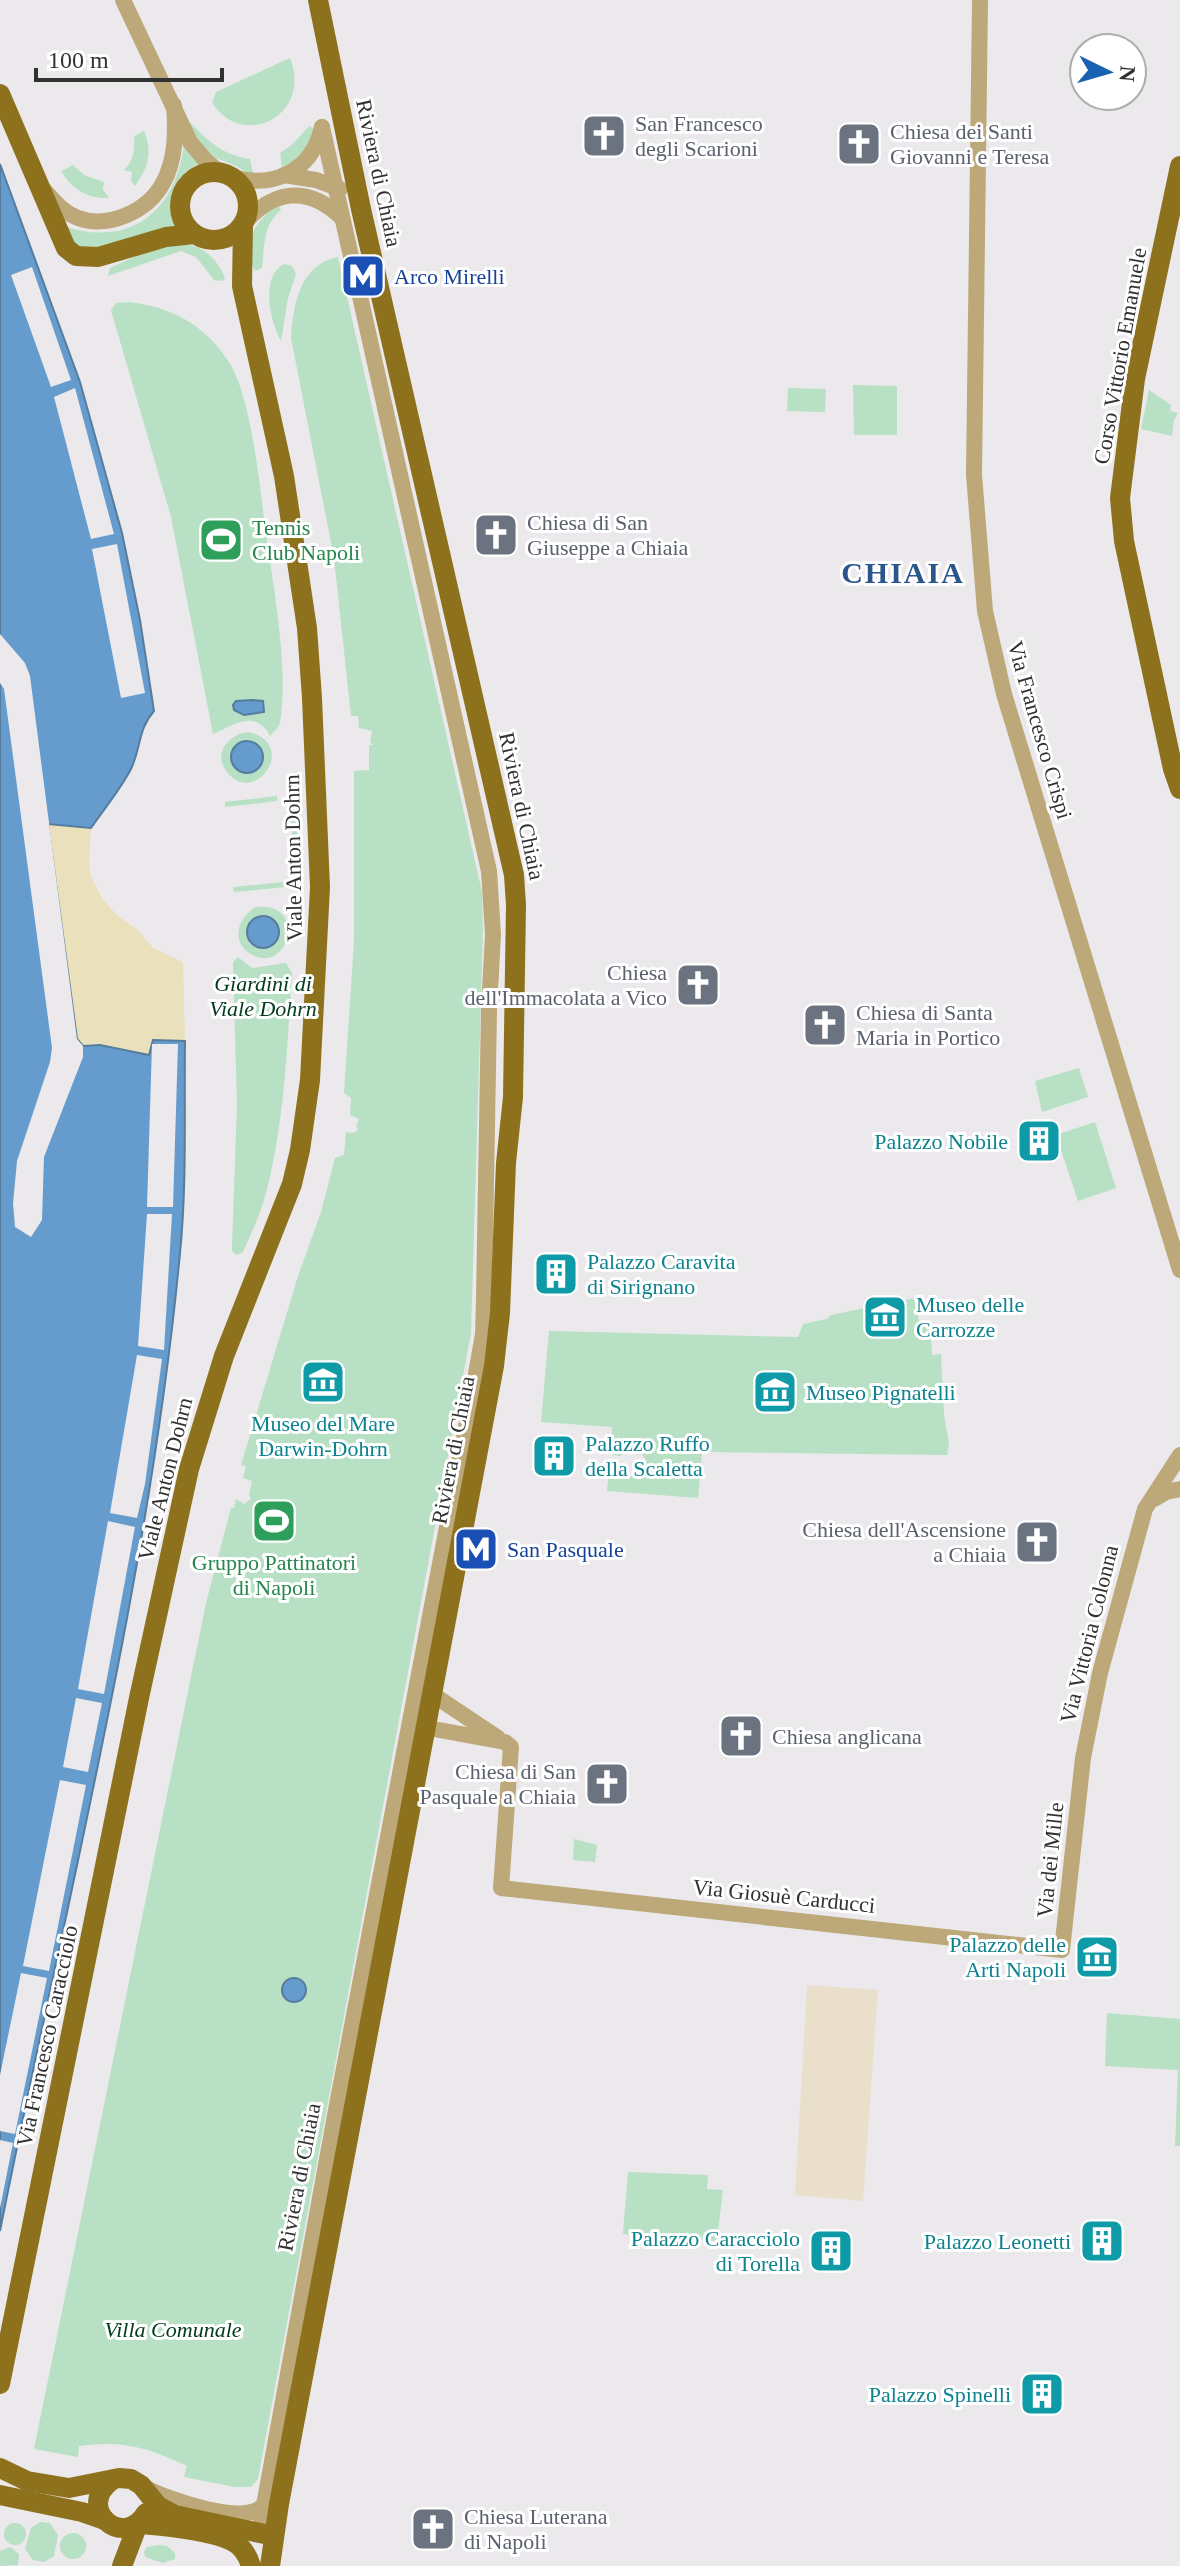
<svg xmlns="http://www.w3.org/2000/svg" width="1180" height="2566" font-family="'Times New Roman',serif">
<rect width="100%" height="100%" fill="#ebe9ec"/>
<polygon fill="#eadfca" points="807,1985 878,1990 863,2201 795,2195"/>
<g fill="#b7e0c4" fill-rule="evenodd">
<path d="M290 58C313 116 241 151 212 102L216 92Z"/>
<path d="M189 121C207 141 223 155 250 159L253 173 251 175 234 165 205 154 192 133Z"/>
<polygon points="309,126 313,128 314,134 295,164 282,167 280,153 293,144"/>
<path d="M144 131C153 152 148 168 135 186L131 181 132 172 124 170C134 160 135 150 134 136Z"/>
<path d="M184 143 198 164C172 177 166 200 176 226L109 250 83 249 67 239 64 226C132 249 177 209 184 143Z"/>
<path d="M73 165 84 175 104 182 103 189 109 198C87 199 72 189 61 171Z"/>
<path d="M278 204 281 210C262 227 265 245 262 268L255 271C240 242 256 221 278 204Z"/>
<path d="M178 242C202 246 215 255 225 278L223 281 214 280 196 257 181 251 108 276 110 268 158 246Z"/>
<path d="M338 257 482 892 483 930 471 1333 258 2479 251 2487H235L184 2477 187 2466C147 2447 123 2440 79 2446L78 2457 34 2449 206 1603 231 1508H234L236 1499 244 1504 251 1499 249 1495 252 1481 243 1478 246 1466 241 1465 298 1276 321 1212 335 1158 344 1155 346 1132 354 1133 358 1129 356 1126 359 1119 350 1115 351 1098 344 1093 354 941V771L369 770V745H373L370 742 372 731 359 728 358 716H351L334 558 291 338C293 305 300 264 338 257Z"/>
<path d="M284 264 292 266 296 274 288 298 281 341C270 322 260 276 284 264Z"/>
<path d="M129 302C172 307 205 325 229 362 253 401 260 493 267 540 274 591 289 672 280 722 279 728 274 731 270 736 255 707 231 727 213 734L171 517 111 310 116 303Z"/>
<polygon points="853,385 897,386 897,435 854,435"/>
<polygon points="788,388 826,389 825,412 787,411"/>
<polygon points="1149,390 1171,405 1170,411 1178,413 1174,420 1172,436 1141,429"/>
<path d="M248 732C300 743 255 808 227 772 212 754 229 734 248 732ZM248 740 258 745 263 754 258 769 248 773 233 767 243 741Z"/>
<polygon points="277,796 277,801 225,807 225,802"/>
<polygon points="294,800 302,879 296,879 289,801"/>
<polygon points="285,882 286,887 234,892 233,887"/>
<path d="M256 907C310 901 288 978 249 953 230 940 239 916 256 907Z"/>
<path d="M238 957 252 968 286 963 292 973C287 1045 285 1118 267 1189 262 1210 252 1232 243 1252L237 1255 232 1251V1247L237 1105 233 962Z"/>
<polygon points="1079,1068 1088,1097 1042,1112 1035,1081"/>
<polygon points="1095,1122 1116,1188 1078,1201 1056,1135"/>
<polygon points="914,1298 920,1325 930,1324 932,1355 941,1354 944,1415 949,1443 947,1455 702,1452 698,1498 607,1491 609,1469 620,1468 625,1476 637,1476 644,1471 645,1458 639,1452 627,1451 620,1456 610,1454 612,1427 541,1422 549,1331 798,1337 803,1324 827,1319 831,1315"/>
<polygon points="574,1839 597,1845 595,1862 573,1860"/>
<polygon points="1107,2013 1180,2019 1180,2146 1175,2146 1178,2070 1105,2066"/>
<polygon points="628,2172 708,2175 707,2189 723,2190 717,2241 623,2234"/>
<polygon points="40,2522 50,2523 58,2535 54,2556 44,2562 33,2560 25,2549 31,2528"/>
<circle cx="15" cy="2534" r="11"/>
<circle cx="73" cy="2546" r="13"/>
<polygon points="159,2545 167,2546 175,2553 175,2559 163,2563 145,2557 144,2552 147,2547"/>
<polygon points="10,2547 19,2554 18,2565 0,2566 0,2551"/>
</g>
<polygon fill="#eae0bb" points="48,823 91,828 89,863 91,876 102,899 119,917 138,930 153,948 183,962 185,1041 153,1040 149,1055 101,1045 83,1046 77,1040"/>
<g fill="#659ccd" stroke="#567c9e" stroke-width="2">
<path d="M0 164 80 382 122 533 140 620 154 711C138 729 141 748 131 769 120 790 104 809 91 828L48 824 77 1039 83 1046 100 1045 149 1055 153 1040 185 1041C184 1112 187 1183 180 1253 149 1583 64 1907 0 2231Z"/>
<polygon points="252,700 263,701 264,712 244,715 234,710 233,705 236,701"/>
<circle cx="247" cy="757" r="16"/>
<circle cx="263" cy="932" r="16"/>
<circle cx="294" cy="1990" r="12"/>
</g>
<g fill="#ebe9ec">
<polygon points="32,267 71,380 51,387 11,275"/>
<polygon points="75,388 114,534 91,539 54,397"/>
<polygon points="117,544 145,693 121,698 92,549"/>
<polygon points="0,634 25,663 30,676 77,1039 83,1046 83,1057 44,1157 42,1220 31,1237 15,1227 13,1203 17,1161 50,1062 52,1048 4,689 0,683"/>
<polygon points="152,1044 178,1044 173,1207 147,1207"/>
<polygon points="147,1214 172,1214 164,1350 138,1346"/>
<polygon points="137,1355 162,1359 145,1484 137,1518 110,1513"/>
<polygon points="108,1521 135,1527 104,1694 78,1689"/>
<polygon points="76,1698 102,1703 88,1772 63,1767"/>
<polygon points="60,1780 86,1785 49,1971 23,1966"/>
<polygon points="21,1973 47,1978 15,2134 0,2131 0,2075"/>
<polygon points="0,2140 13,2143 0,2208"/>
</g>
<g fill="none" stroke-linecap="round" stroke-linejoin="round">
<g stroke="#bca878" stroke-width="16">
<polyline points="123,0 190,142 206,161 221,173"/>
<polyline points="980,0 974,475 985,611 1004,694 1180,1270"/>
<polyline points="284,175 316,180 340,189"/>
<path d="M232 177C274 189 312 171 322 127"/>
<path d="M45 191C55 202 64 213 78 218 109 229 148 211 163 183 176 160 176 131 174 105"/>
<path d="M243 225C272 190 307 184 342 218"/>
<polyline points="1154,1499 1166,1492 1180,1489"/>
<polyline points="432,1694 498,1738"/>
<polyline points="417,1726 505,1742 511,1747 501,1888 1062,1950 1083,1758 1100,1673 1145,1509 1180,1455"/>
<path d="M145 2487C165 2499 254 2530 265 2502"/>
<polyline points="259,2533 336,2110 474,1385 483,1334 484,1299 489,1010 493,934 489,871 322,127"/>
</g>
<g stroke="#8e711c" stroke-width="20">
<polyline points="0,94 66,248 76,256 98,257 166,237 194,234"/>
<polyline points="1180,166 1135,379 1120,498 1124,541 1173,769 1180,789"/>
<circle cx="214" cy="206" r="34"/>
<polyline points="0,2384 139,1698 189,1469 224,1356 292,1184 300,1150 310,1080 320,887 312,698 307,628 284,476 242,286 243,225"/>
<polyline points="0,2468 27,2481 69,2488 119,2478 131,2479 141,2485 158,2506 175,2515 274,2536"/>
<path d="M111 2481C75 2508 123 2551 146 2513"/>
<polyline points="0,2495 82,2512 105,2520"/>
<path d="M138 2524C161 2525 212 2531 232 2541 242 2546 248 2556 251 2566"/>
<polyline points="122,2566 138,2524"/>
<polyline points="270,2566 279,2504 494,1366 500,1313 506,1163 513,1097 516,905 514,875 361,209 318,0"/>
</g>
</g>
<defs>
<g id="church-square" transform="scale(2.3)"><rect x="-9" y="-9" width="18" height="18" rx="4" fill="#6b7280" stroke="#fff"/><path d="M-1.2-6h2.4v3.5h3.3v2.4h-3.3V6h-2.4V-.1h-3.3v-2.4h3.3Z" fill="#fff"/></g>
<g id="metro-square" transform="scale(2.3)"><rect x="-9" y="-9" width="18" height="18" rx="4" fill="#1a4fb4" stroke="#fff"/><path d="M-5.5 5V-5H-3L0 0L3-5H5.5V5H3V-.5L0 4L-3-.5V5Z" fill="#fff"/></g>
<g id="stadium-square" transform="scale(2.3)"><rect x="-9" y="-9" width="18" height="18" rx="4" fill="#2e9e5b" stroke="#fff"/><path d="M0-5a6.5 5 0 1 0 0 10a6.5 5 0 1 0 0-10ZM-3.5-1.8h7v3.6h-7Z" fill="#fff"/></g>
<g id="building-square" transform="scale(2.3)"><rect x="-9" y="-9" width="18" height="18" rx="4" fill="#0f9aa8" stroke="#fff"/><path d="M-4-6H4V6H1V3H-1V6H-4ZM-2.5-4.3h1.7v1.8h-1.7ZM.8-4.3h1.7v1.8H.8ZM-2.5-1h1.7V.8h-1.7ZM.8-1h1.7V.8H.8Z" fill="#fff"/></g>
<g id="museum-square" transform="scale(2.3)"><rect x="-9" y="-9" width="18" height="18" rx="4" fill="#0f9aa8" stroke="#fff"/><path d="M0-6L6-3V-2H-6V-3ZM-5-1h2V3h-2ZM-1-1h2V3h-2ZM3-1h2V3H3ZM-6 4H6V6H-6Z" fill="#fff"/></g>
</defs>
<g fill-rule="evenodd">
<use href="#church-square" x="604" y="136"/>
<use href="#church-square" x="859" y="144"/>
<use href="#metro-square" x="363" y="276"/>
<use href="#church-square" x="496" y="535"/>
<use href="#stadium-square" x="221" y="540"/>
<use href="#church-square" x="698" y="985"/>
<use href="#church-square" x="825" y="1025"/>
<use href="#building-square" x="1039" y="1141"/>
<use href="#building-square" x="556" y="1274"/>
<use href="#museum-square" x="885" y="1317"/>
<use href="#museum-square" x="323" y="1382"/>
<use href="#museum-square" x="775" y="1392"/>
<use href="#building-square" x="554" y="1456"/>
<use href="#stadium-square" x="274" y="1521"/>
<use href="#church-square" x="1037" y="1542"/>
<use href="#metro-square" x="476" y="1549"/>
<use href="#church-square" x="741" y="1736"/>
<use href="#church-square" x="607" y="1784"/>
<use href="#museum-square" x="1097" y="1957"/>
<use href="#building-square" x="1102" y="2241"/>
<use href="#building-square" x="831" y="2251"/>
<use href="#building-square" x="1042" y="2394"/>
<use href="#church-square" x="433" y="2529"/>
</g>
<g text-anchor="middle" dominant-baseline="central" stroke-width="6" stroke-linejoin="round" paint-order="stroke">
<g font-size="22" fill="#5b616d" stroke="#fff" text-anchor="start">
<text x="635" y="123">San Francesco<tspan x="635" dy="25">degli Scarioni</tspan></text>
<text x="890" y="131">Chiesa dei Santi<tspan x="890" dy="25">Giovanni e Teresa</tspan></text>
<text x="527" y="522">Chiesa di San<tspan x="527" dy="25">Giuseppe a Chiaia</tspan></text>
<text x="667" y="972" text-anchor="end">Chiesa<tspan x="667" dy="25">dell'Immacolata a Vico</tspan></text>
<text x="856" y="1012">Chiesa di Santa<tspan x="856" dy="25">Maria in Portico</tspan></text>
<text x="1006" y="1529" text-anchor="end">Chiesa dell'Ascensione<tspan x="1006" dy="25">a Chiaia</tspan></text>
<text x="772" y="1736">Chiesa anglicana</text>
<text x="576" y="1771" text-anchor="end">Chiesa di San<tspan x="576" dy="25">Pasquale a Chiaia</tspan></text>
<text x="464" y="2516">Chiesa Luterana<tspan x="464" dy="25">di Napoli</tspan></text>
</g>
<g font-size="22" fill="#323132" stroke="#fff">
<text transform="translate(379 173) rotate(78)">Riviera di Chiaia</text>
<text transform="translate(1120 356) rotate(-80)">Corso Vittorio Emanuele</text>
<text transform="translate(1040 730) rotate(74)">Via Francesco Crispi</text>
<text transform="translate(522 806) rotate(78)">Riviera di Chiaia</text>
<text transform="translate(293 858) rotate(-91)">Viale Anton Dohrn</text>
<text transform="translate(453 1450) rotate(-79)">Riviera di Chiaia</text>
<text transform="translate(165 1479) rotate(-76)">Viale Anton Dohrn</text>
<text transform="translate(1089 1634) rotate(-76)">Via Vittoria Colonna</text>
<text transform="translate(1050 1860) rotate(-84)">Via dei Mille</text>
<text transform="translate(784 1896) rotate(6)">Via Giosuè Carducci</text>
<text transform="translate(47 2036) rotate(-78)">Via Francesco Caracciolo</text>
<text transform="translate(299 2177) rotate(-79)">Riviera di Chiaia</text>
</g>
<g font-size="22" fill="#164399" stroke="#fff" text-anchor="start">
<text x="394" y="276">Arco Mirelli</text>
<text x="507" y="1549">San Pasquale</text>
</g>
<g font-size="22" fill="#27864d" stroke="#fff" text-anchor="start">
<text x="252" y="527">Tennis<tspan x="252" dy="25">Club Napoli</tspan></text>
<text x="274" y="1562" text-anchor="middle">Gruppo Pattinatori<tspan x="274" dy="25">di Napoli</tspan></text>
</g>
<g font-size="22" font-style="italic" fill="#023a1e" stroke="#fff">
<text x="263" y="983">Giardini di<tspan x="263" dy="25">Viale Dohrn</tspan></text>
<text x="173" y="2329">Villa Comunale</text>
</g>
<g font-size="22" fill="#0d838f" stroke="#fff" text-anchor="end">
<text x="1008" y="1141">Palazzo Nobile</text>
<text x="587" y="1261" text-anchor="start">Palazzo Caravita<tspan x="587" dy="25">di Sirignano</tspan></text>
<text x="916" y="1304" text-anchor="start">Museo delle<tspan x="916" dy="25">Carrozze</tspan></text>
<text x="806" y="1392" text-anchor="start">Museo Pignatelli</text>
<text x="323" y="1423" text-anchor="middle">Museo del Mare<tspan x="323" dy="25">Darwin-Dohrn</tspan></text>
<text x="585" y="1443" text-anchor="start">Palazzo Ruffo<tspan x="585" dy="25">della Scaletta</tspan></text>
<text x="1066" y="1944">Palazzo delle<tspan x="1066" dy="25">Arti Napoli</tspan></text>
<text x="800" y="2238">Palazzo Caracciolo<tspan x="800" dy="25">di Torella</tspan></text>
<text x="1071" y="2241">Palazzo Leonetti</text>
<text x="1011" y="2394">Palazzo Spinelli</text>
</g>
<g font-size="30" font-weight="bold" letter-spacing="2" fill="#2a578b" stroke="#fff">
<text x="903" y="572">CHIAIA</text>
</g>
</g>
<g transform="translate(1108 72) rotate(95)"><circle r="38" fill="#ffffff" stroke="#adadad" stroke-width="2"/>
<path d="M0-6L14 30L0 20L-14 30Z" fill="#1862b1"/>
<text y="-12" font-size="22" font-weight="bold" text-anchor="middle" fill="#323132">N</text>
</g>
<path d="M36 68v12h186v-12" fill="none" stroke="#323132" stroke-width="4"/>
<text x="48" y="68" font-size="24" fill="#323132" stroke="#ffffff" stroke-width="6" paint-order="stroke">100 m</text>
</svg>
